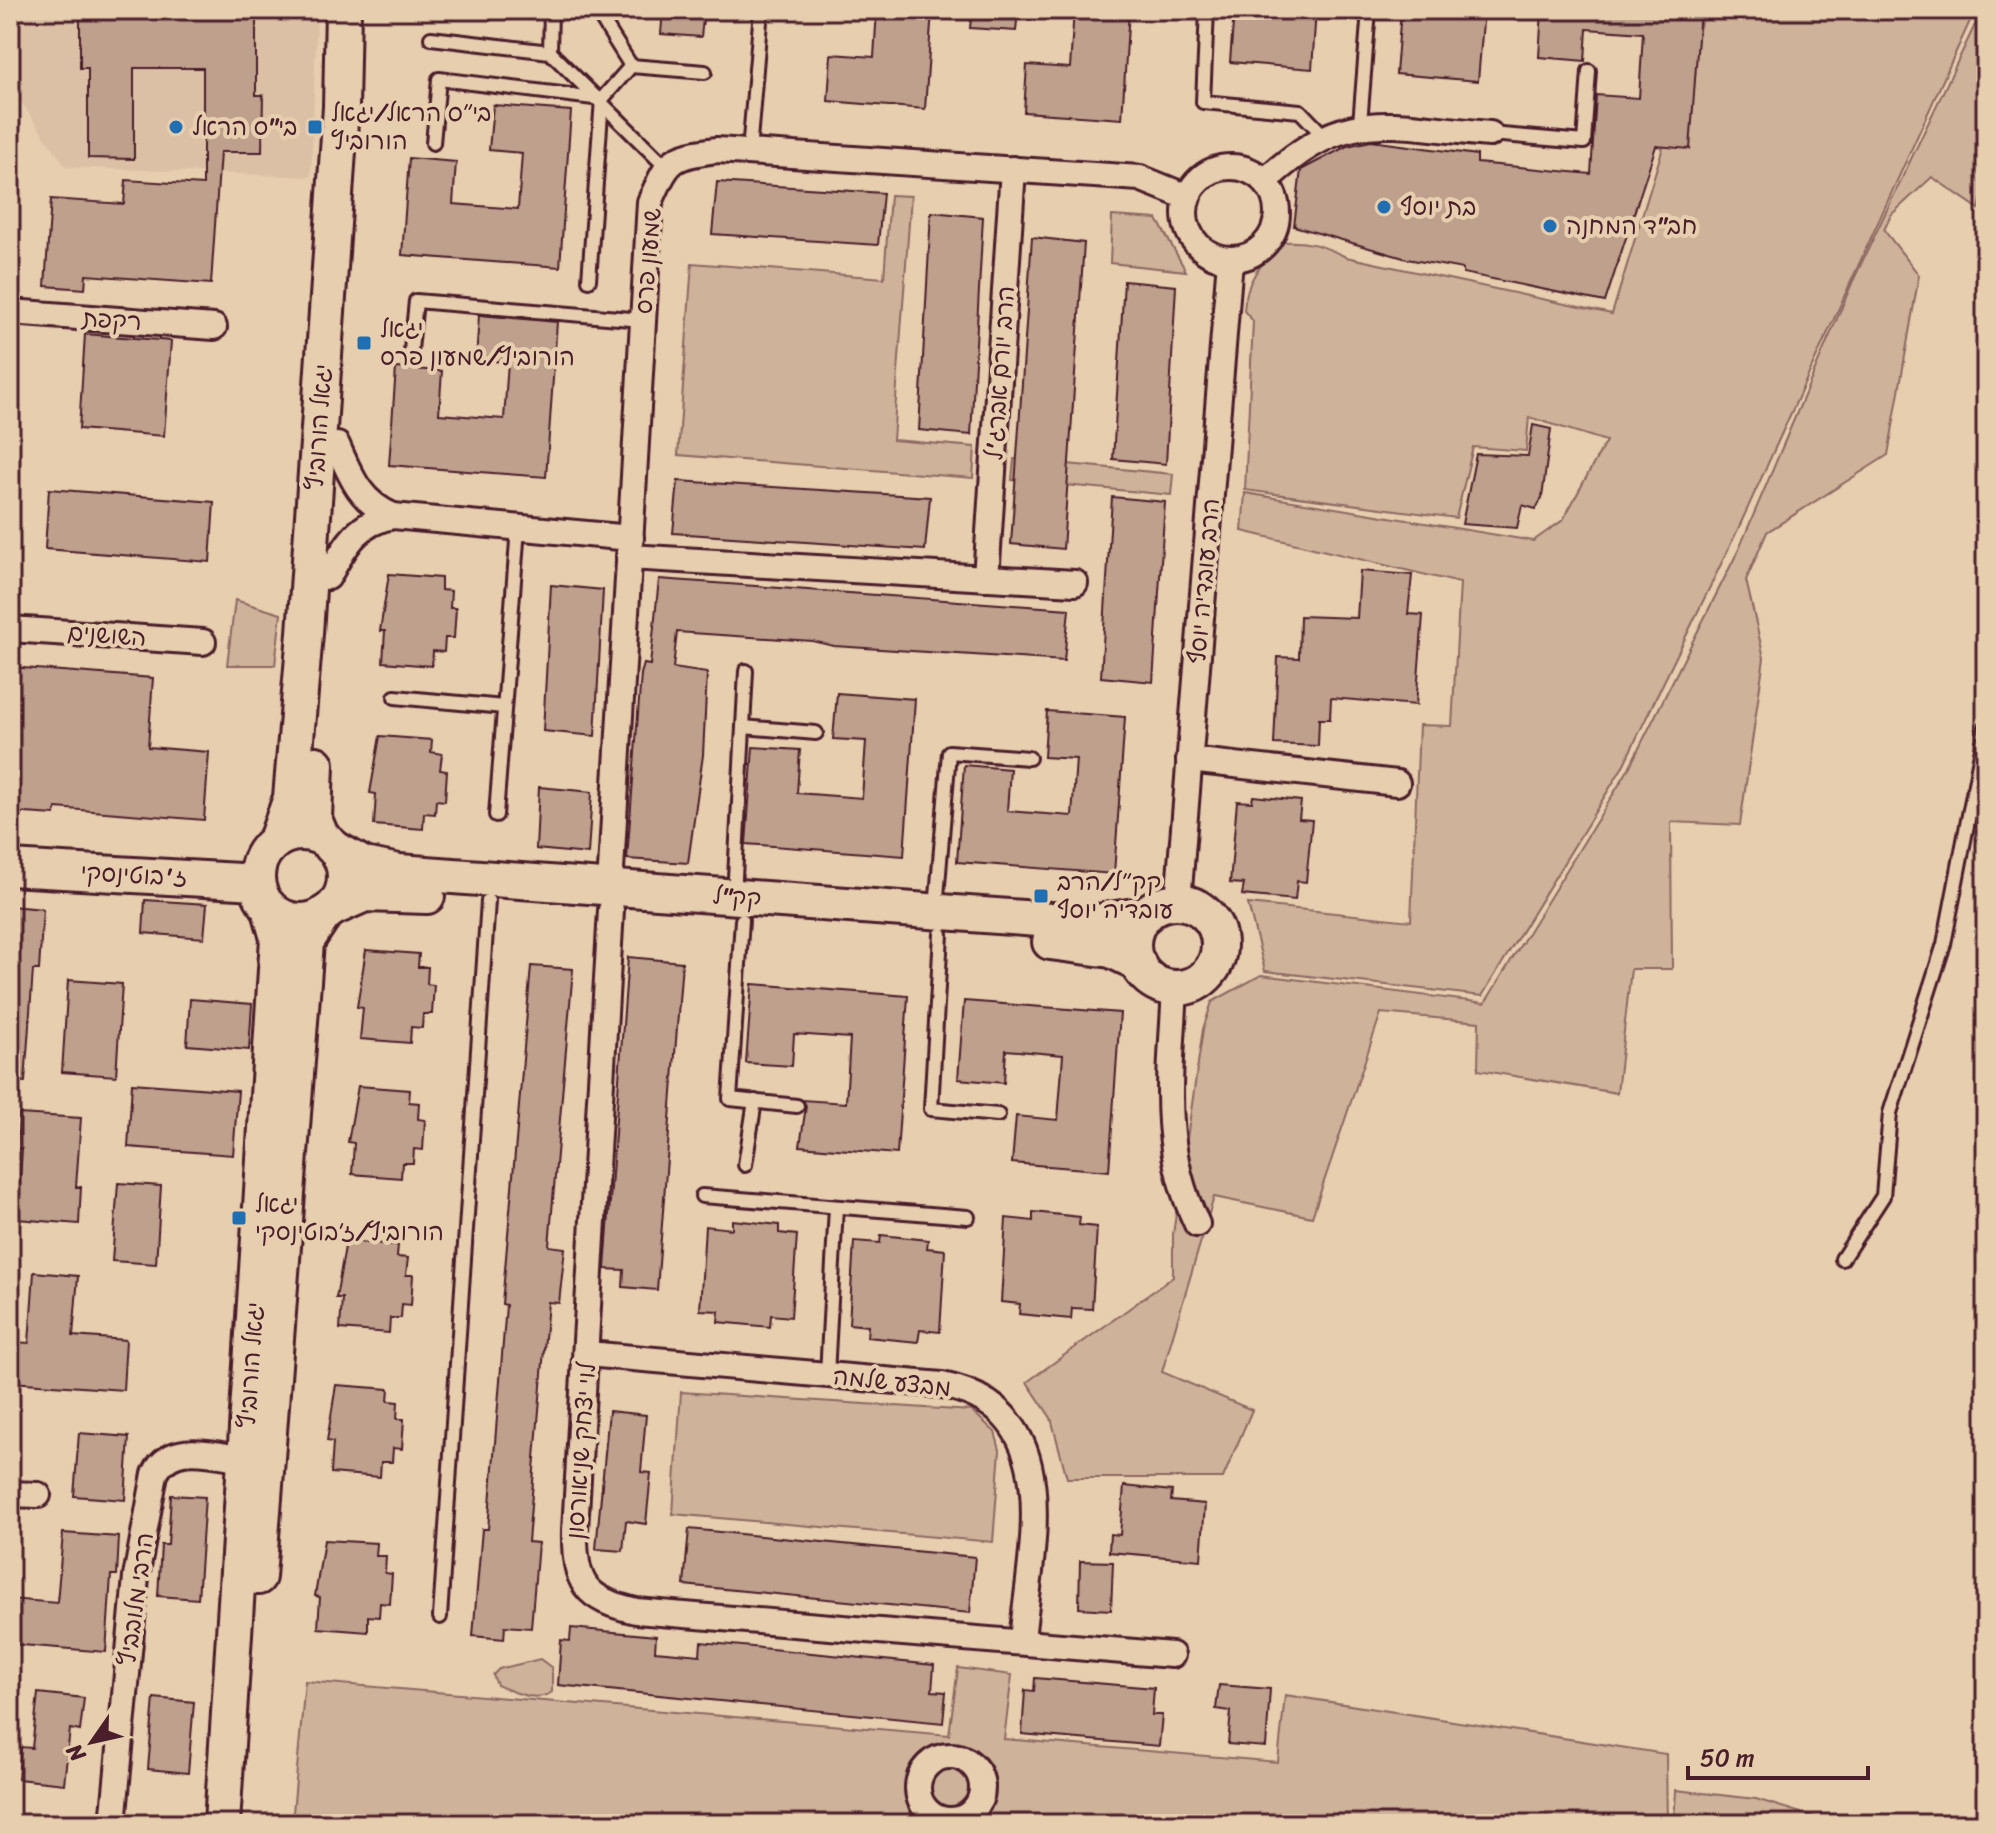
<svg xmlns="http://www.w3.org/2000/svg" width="1996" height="1834" font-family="Sriracha,'Playpen Sans Hebrew',sans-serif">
<rect width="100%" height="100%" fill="#e7ceaf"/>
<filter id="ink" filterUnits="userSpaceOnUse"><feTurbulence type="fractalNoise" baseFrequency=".0125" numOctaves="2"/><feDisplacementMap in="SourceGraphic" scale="16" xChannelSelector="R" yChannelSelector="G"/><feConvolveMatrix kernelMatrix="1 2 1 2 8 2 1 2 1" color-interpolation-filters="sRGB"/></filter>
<g filter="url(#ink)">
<polygon fill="#dbc0a5" points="10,10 317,10 311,177 66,167 10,86"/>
<g fill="#ceb299" stroke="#8c6862" stroke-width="2">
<path d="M1705 10H1975L1739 527 1622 768 1482 996 1265 971 1248 904 1411 921 1419 725 1452 726 1460 583 1242 531 1245 493 1533 541 1563 520 1606 441 1529 417 1526 451 1473 447 1456 518 1245 490 1253 321 1244 311C1246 278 1261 264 1283 242 1307 240 1324 246 1346 257L1612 314Z"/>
<polygon points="1982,10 1986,10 1986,182 1979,209 1932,177 1891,215 1884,230 1919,275 1888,455 1767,532 1746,580 1764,658 1740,825 1671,822 1672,969 1631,969 1617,1093 1478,1070 1479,1022 1381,1013 1312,1217 1214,1197 1162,1372 1252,1410 1223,1478 1067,1478 1051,1418 1027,1382 1173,1277 1173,1234 1203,1029 1212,1002 1261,975 1485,1003 1628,770 1739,549 1852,283"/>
<polygon points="890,195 911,196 893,440 975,447 973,478 678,455 692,263 884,278"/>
<polygon points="1112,216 1157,219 1186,271 1110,263"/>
<polygon points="1014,459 1173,474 1171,495 1012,480"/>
<polygon points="235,600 281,614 275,665 227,665"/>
<polygon points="681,1392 972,1411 995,1432 1000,1450 993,1542 673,1514"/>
<path d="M540 1659 552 1668V1692C537 1703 513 1692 497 1685L493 1675 499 1669Z"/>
<polygon points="958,1668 1012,1675 1004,1739 1278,1762 1285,1695 1666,1754 1667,1824 292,1824 305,1681 949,1735"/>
<polygon points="1676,1790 1756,1799 1836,1824 1674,1824"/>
</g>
<g fill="#bea08d" stroke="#4a1f2b" stroke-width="2">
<polygon points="80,10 256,10 256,95 263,95 262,152 220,152 211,284 86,275 85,289 45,286 51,199 124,204 126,180 203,185 203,68 134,68 134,159 88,158 88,68 80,68"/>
<polygon points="663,10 704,10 701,37 661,34"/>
<polygon points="877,10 932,10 925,109 828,101 831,54 874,57"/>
<polygon points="972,10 1018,10 1016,31 970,28"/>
<polygon points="1074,10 1129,10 1122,119 1024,112 1027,65 1070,68"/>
<polygon points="1234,10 1316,10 1312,69 1230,62"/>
<polygon points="1401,10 1484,10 1478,81 1396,74"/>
<polygon points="1542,10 1700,10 1690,149 1656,146 1605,302 1463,273 1463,269 1407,259 1294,226 1301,170 1347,146 1371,141 1477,155 1477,163 1591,174 1596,95 1639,98 1643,33 1587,29 1585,61 1539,57"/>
<polygon points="493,105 571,111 560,267 402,255 409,158 456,162 453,204 518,209 522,153 489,150"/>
<polygon points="717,182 883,193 878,245 712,234"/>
<polygon points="931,212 983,217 971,435 919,430"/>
<polygon points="1032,237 1084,243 1063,549 1011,544"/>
<polygon points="1124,281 1176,286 1166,464 1113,459"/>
<polygon points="479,315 557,322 546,477 389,465 396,368 442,371 439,414 504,419 508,362 476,360"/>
<polygon points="85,334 171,341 164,436 79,429"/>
<polygon points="1533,425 1551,429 1542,498 1536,509 1522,505 1517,528 1462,524 1476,454 1528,456"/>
<polygon points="678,481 930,497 925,550 673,533"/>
<polygon points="49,489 214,502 210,562 45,549"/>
<polygon points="1112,497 1165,502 1153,682 1101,677"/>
<polygon points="1360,571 1412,575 1408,614 1423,615 1416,705 1331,698 1330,719 1319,719 1318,746 1274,744 1278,657 1299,658 1300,616 1357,618"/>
<polygon points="389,574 441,578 441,590 451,591 450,608 456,608 454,638 445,638 444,652 433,651 432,666 383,662 385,631 380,631"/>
<polygon points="659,579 1069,609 1064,661 834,646 812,641 677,632 673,668 707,673 703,755 688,863 627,859 641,674 644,664 650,665"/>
<polygon points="551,585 603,590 595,736 543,731"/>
<polygon points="10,667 153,678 148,747 209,752 204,820 56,808 55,815 10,812"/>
<polygon points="837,693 915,699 904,856 746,844 753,747 800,750 797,793 862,798 866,741 833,739"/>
<polygon points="1047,711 1125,717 1114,874 957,862 964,765 1010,769 1007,811 1072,816 1076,759 1044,757"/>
<polygon points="380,736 432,740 431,752 442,754 440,770 447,771 445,801 436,800 435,814 424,813 423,829 374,825 376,794 370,793"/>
<polygon points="539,787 592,792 588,854 536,849"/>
<polygon points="1253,796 1301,801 1299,819 1312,820 1306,882 1297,881 1295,900 1242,895 1244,884 1230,883 1237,801 1252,802"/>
<polygon points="145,900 207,904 204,938 143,933"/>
<polygon points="10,906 43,909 39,970 33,970 25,1082 10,1081"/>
<polygon points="366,950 419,954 418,967 428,967 427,984 434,985 432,1014 423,1014 422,1028 411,1027 410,1043 360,1039 363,1008 357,1007"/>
<polygon points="628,957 682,962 657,1290 623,1287 624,1270 605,1269"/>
<polygon points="531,966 573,969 549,1246 565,1248 559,1303 548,1302 528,1542 538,1543 531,1628 505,1626 504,1639 473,1636 482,1529 488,1529 496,1430 506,1305 502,1304"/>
<polygon points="68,980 122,984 116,1076 62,1072"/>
<polygon points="752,984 908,996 897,1154 800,1146 806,1106 803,1100 846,1103 850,1038 794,1034 792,1066 746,1063"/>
<polygon points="190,999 252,1004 249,1050 187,1045"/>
<polygon points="964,1001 1120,1013 1109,1171 1012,1163 1016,1116 1058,1120 1063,1055 1006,1050 1004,1083 958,1079"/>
<polygon points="132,1083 238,1091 233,1155 128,1147"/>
<polygon points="358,1086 410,1090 409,1102 419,1103 418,1119 425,1120 423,1150 414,1149 413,1163 402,1163 401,1178 352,1174 354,1143 348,1142"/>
<polygon points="19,1114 81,1118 76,1187 81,1187 79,1224 17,1219 22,1149 17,1148"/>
<polygon points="118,1183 161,1186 156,1264 112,1261"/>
<polygon points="1033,1212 1080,1217 1079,1225 1097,1227 1092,1309 1072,1308 1071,1319 1019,1314 1020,1304 1001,1302 1006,1218 1033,1221"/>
<polygon points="732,1220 779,1225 779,1233 797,1235 791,1317 771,1315 770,1327 718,1322 719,1311 700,1310 705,1226 732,1229"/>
<polygon points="881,1235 928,1240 927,1248 945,1250 940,1332 920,1330 918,1342 867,1337 868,1326 849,1324 854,1241 880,1243"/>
<polygon points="346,1241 398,1245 397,1257 408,1258 406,1275 413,1275 411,1305 402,1304 401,1318 390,1318 389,1333 340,1329 342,1298 336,1298"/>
<polygon points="34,1272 78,1276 73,1336 126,1340 123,1390 11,1382 14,1342 29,1343"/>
<polygon points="336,1385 389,1389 388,1401 398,1402 397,1419 404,1419 402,1449 393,1448 392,1462 381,1462 380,1477 331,1473 333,1442 327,1441"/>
<polygon points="609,1411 646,1415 641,1472 651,1473 646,1524 626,1521 623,1551 596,1549"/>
<polygon points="79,1433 129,1437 125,1500 74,1496"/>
<polygon points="1124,1486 1172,1491 1171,1501 1205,1504 1201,1560 1109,1552 1110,1534 1120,1535"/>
<polygon points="171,1495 205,1497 198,1599 158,1596 161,1545 168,1545"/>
<polygon points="689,1529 975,1557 970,1613 684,1585"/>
<polygon points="63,1533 119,1537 117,1575 111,1575 106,1652 10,1644 10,1599 57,1603"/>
<polygon points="324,1540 377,1543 376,1556 386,1556 385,1573 392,1574 390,1604 380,1603 379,1617 368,1616 368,1632 318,1628 320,1597 315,1596"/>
<polygon points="1080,1561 1113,1562 1111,1610 1079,1608"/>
<polygon points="571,1628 656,1636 655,1651 700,1655 701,1642 934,1665 932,1691 946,1692 943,1723 558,1685 561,1640 570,1641"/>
<polygon points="1035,1678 1154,1688 1152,1715 1162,1715 1159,1746 1022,1734 1025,1690 1034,1691"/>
<polygon points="1219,1685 1270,1689 1266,1747 1228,1744 1231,1711 1216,1709"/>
<polygon points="38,1693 84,1698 80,1731 70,1729 64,1784 18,1779 21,1747 32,1748"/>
<polygon points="154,1698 194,1702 188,1773 148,1769"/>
</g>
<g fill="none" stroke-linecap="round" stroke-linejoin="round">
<g stroke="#4a1f2b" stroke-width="18">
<g id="lane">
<polyline points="596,10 631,66"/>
<polyline points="1207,10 1203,102 1300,111 1324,136"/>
<polyline points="431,38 550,52 665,166"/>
<polyline points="550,52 551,10"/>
<polyline points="1360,124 1369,10"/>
<polyline points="1490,134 1584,142 1589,71"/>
<polyline points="433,143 439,79 602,99"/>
<polyline points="749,152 761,10"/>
<polyline points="589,280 602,99 631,66 705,72"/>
<polyline points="410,360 416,301 643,320"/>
<polyline points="395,697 504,707"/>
<polyline points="743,727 816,733"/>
<polyline points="496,815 518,528"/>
<polyline points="734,896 746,671"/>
<polyline points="936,909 949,752 1029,758"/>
<polyline points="742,920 730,1099 797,1106"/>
<polyline points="941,934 931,1109 998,1115"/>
<polyline points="745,1165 755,1101"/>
<polyline points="702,1196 968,1217"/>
<polyline points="1842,1259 1883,1196 1890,1113 1944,944 1986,727"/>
<polyline points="827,1375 836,1207"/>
<polyline points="440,1617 488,901"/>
</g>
</g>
<g stroke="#4a1f2b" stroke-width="30">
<g id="street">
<circle cx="1231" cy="213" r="46"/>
<path d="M1265 181C1347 104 1387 126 1490 134"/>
<polyline points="10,312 214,327"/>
<path d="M337 445C351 477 360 502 393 516"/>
<polyline points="629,557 1075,583"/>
<path d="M328 577C345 547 356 523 393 516L631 538"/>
<polyline points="986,578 1013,169"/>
<polyline points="10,629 203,642"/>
<polyline points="1189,760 1397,783"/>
<path d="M610 887 650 202C669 160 669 156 717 150L1140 178 1187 197"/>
<polyline points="1178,902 1230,260"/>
<path d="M611 910 575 1530C574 1584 585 1599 636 1611L1172 1655"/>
<path d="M1175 988C1171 1073 1159 1145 1197 1224"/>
<path d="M587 1354 942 1385C1069 1410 1030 1548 1022 1641"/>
<polyline points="10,1494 38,1495"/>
<circle cx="950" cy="1788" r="32"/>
<path d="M113 1824 136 1577 155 1474C171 1440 214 1455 245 1459"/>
</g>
</g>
<g stroke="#4a1f2b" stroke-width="40">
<g id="secondary">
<polyline points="316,764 314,819 322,838"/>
<circle cx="301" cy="877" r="44"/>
<polyline points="276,840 291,798 305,633 341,107 343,10"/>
<polyline points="332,847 364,865 399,872 1092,923 1147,914"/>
<polyline points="10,868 257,882"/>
<circle cx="1176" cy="945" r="43"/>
<polyline points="331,909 365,894 427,896"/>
<polyline points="1050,942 1111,950 1138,963"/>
<polyline points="258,1577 306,942 325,913"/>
<polyline points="222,1824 278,938 269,907"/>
</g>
</g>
<use href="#lane" stroke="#e7ceaf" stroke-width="12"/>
<use href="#street" stroke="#e7ceaf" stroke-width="24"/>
<use href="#secondary" stroke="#e7ceaf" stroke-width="34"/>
</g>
</g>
<g fill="#1f6fb2" stroke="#e7ceaf" stroke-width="3">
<circle cx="176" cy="127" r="8"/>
<rect x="307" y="119" width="16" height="16" rx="4"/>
<circle cx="1384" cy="207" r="8"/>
<circle cx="1550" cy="226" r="8"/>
<rect x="356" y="335" width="16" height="16" rx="4"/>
<rect x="1033" y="888" width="16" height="16" rx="4"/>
<rect x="231" y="1210" width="16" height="16" rx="4"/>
</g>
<g text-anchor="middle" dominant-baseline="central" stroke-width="8" stroke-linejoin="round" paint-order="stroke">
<g font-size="24" fill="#4a1f2b" stroke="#e7ceaf" text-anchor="start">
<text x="331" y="113">בי״ס הראל/יגאל<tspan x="331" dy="28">הורוביץ</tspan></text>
<text x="192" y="127">בי"ס הראל</text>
<text x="1400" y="207">בת יוסף</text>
<text x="1566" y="226">חב"ד המחנה</text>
<text x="380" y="329">יגאל<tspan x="380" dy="28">הורוביץ/שמעון פרס</tspan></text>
<text x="1057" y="882">קק״ל/הרב<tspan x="1057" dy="28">עובדיה יוסף</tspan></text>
<text x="255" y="1204">יגאל<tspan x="255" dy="28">הורוביץ/ז׳בוטינסקי</tspan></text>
</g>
<g font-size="24" fill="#4a1f2b" stroke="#e7ceaf">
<text transform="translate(648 261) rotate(-85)">שמעון פרס</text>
<text transform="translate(112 320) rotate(4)">רקפת</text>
<text transform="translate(1000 373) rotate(-86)">הרב יורם אברג'ל</text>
<text transform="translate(319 427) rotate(-86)">יגאל הורוביץ</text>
<text transform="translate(1204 581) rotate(-85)">הרב עובדיה יוסף</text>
<text transform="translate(107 635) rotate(4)">השושנים</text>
<text transform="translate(134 875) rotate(3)">ז'בוטינסקי</text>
<text transform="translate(737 897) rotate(4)">קק"ל</text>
<text transform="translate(251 1365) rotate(-86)">יגאל הורוביץ</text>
<text transform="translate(892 1382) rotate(6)">מבצע שלמה</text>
<text transform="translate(581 1451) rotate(-86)">לוי יצחק שניאורסון</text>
<text transform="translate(136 1599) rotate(-82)">הרבי מלובביץ</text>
</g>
</g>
<rect width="1996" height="1834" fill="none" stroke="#e7ceaf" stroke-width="40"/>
<rect x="20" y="20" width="1956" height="1794" fill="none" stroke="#4a1f2b" stroke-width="3" filter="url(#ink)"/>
<g transform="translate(92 1742) rotate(236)" stroke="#e7ceaf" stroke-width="6" paint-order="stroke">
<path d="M0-6L14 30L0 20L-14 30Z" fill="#4a1f2b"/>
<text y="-12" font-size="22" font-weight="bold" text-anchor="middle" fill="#4a1f2b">N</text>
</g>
<path d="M1688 1766v12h180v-12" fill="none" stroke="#4a1f2b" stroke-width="4"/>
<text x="1700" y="1766" font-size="24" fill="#4a1f2b" stroke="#e7ceaf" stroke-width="6" paint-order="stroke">50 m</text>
</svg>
